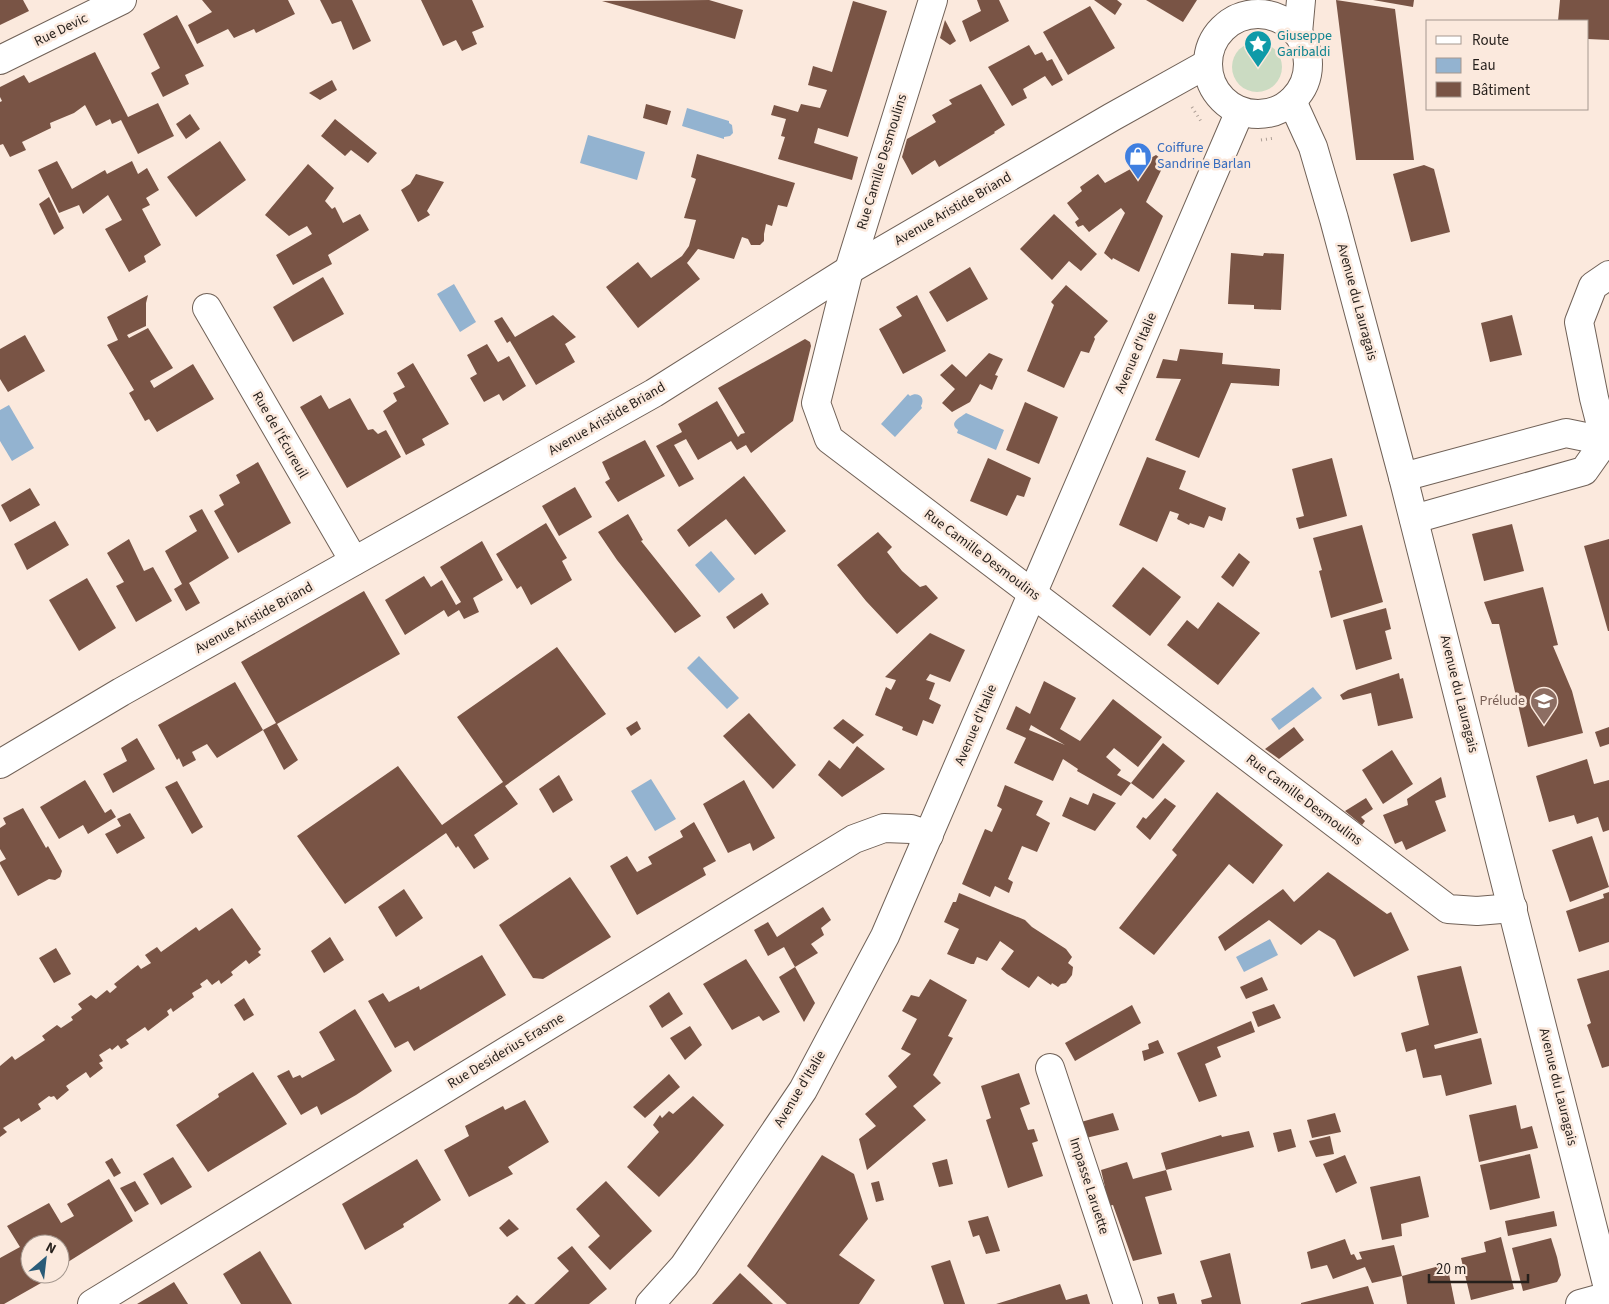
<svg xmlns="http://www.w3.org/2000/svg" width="1609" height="1304" font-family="'Source Sans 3',sans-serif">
<rect width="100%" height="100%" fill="#fbe9dd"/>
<circle fill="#cbdbc2" cx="1257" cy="67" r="25"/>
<g fill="#93b3d0">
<polygon points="687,108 729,121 729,123 732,125 733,133 730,136 724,137 724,139 682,126"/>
<polygon points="588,135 645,152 637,180 580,163"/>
<polygon points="454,284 476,322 460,332 437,294"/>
<path d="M908 394 910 396C918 391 926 398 921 406L922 408 895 437 881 424Z"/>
<polygon points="9,405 34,448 12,461 0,441 0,410"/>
<path d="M966 413 1004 430 996 450 957 433 958 430C948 422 960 418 966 413Z"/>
<polygon points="711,551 735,579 719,593 695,565"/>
<polygon points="699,656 739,698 727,709 687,668"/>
<polygon points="1313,687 1322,698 1279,730 1271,719"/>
<polygon points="651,779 676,819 655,831 631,791"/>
<polygon points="1270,939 1278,955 1244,972 1236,957"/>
</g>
<g fill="#795445" fill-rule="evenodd">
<polygon points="0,0 23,0 29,11 0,25"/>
<polygon points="202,0 288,0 295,14 256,33 254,29 234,38 228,29 197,44 188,25 212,12"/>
<polygon points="320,0 352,0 371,41 353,50 341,21 332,24"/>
<polygon points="421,0 472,0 484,27 472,32 477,44 462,51 456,40 443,46"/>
<polygon points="709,0 743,10 735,39 602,1"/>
<polygon points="977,0 999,0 1009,21 970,42 962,21 981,11"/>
<polygon points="1094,0 1117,0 1122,4 1115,15"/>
<polygon points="1146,0 1197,0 1183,22"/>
<polygon points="1336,0 1395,9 1414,160 1356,160"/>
<polygon points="1373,0 1414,0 1413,7"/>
<polygon points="1560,0 1609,0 1609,40 1588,39 1588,21 1558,21"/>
<polygon points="853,1 887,11 848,137 818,128 814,143 858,157 852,180 778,159 785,137 781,136 786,119 771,115 774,105 798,112 801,104 820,108 827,90 808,85 813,66 832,72"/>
<polygon points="1090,6 1115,48 1068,75 1043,32"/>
<polygon points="177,15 204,66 185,75 189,84 163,97 151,73 160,68 143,34"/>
<polygon points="945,20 956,41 950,45 940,38"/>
<polygon points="1029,45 1035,55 1042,52 1047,61 1052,59 1063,80 1052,86 1045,76 1023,89 1027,98 1012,106 988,67"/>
<polygon points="95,52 128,117 158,103 174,136 138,154 121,120 112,124 110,119 96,126 85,105 74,113 50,123 51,128 22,142 26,150 10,157 3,144 0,145 0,102 2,101 0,97 0,87 24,75 29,83"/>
<polygon points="332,80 337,90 320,100 309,93"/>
<polygon points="981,84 1005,125 994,132 995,133 939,167 935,160 912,175 902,157 907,139 936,122 932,115 952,104 949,100"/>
<polygon points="646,104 671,111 667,125 643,118"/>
<polygon points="190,114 200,129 186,139 176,124"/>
<polygon points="335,119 377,153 368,163 351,150 345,156 321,136"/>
<polygon points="220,141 246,180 196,217 167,177"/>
<polygon points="697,154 795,183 787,207 778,205 772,226 766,224 764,234 764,241 760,245 751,245 748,239 742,237 734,259 698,249 687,263 700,279 638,328 606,287 638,262 651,278 682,256 689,246 696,220 684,218 696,179 691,177"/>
<polygon points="1156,155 1165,162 1146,202 1163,216 1139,272 1113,258 1112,260 1104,253 1125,213 1121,208 1089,232 1083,225 1078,227 1075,222 1079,219 1067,203 1082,191 1080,187 1098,174 1105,183"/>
<polygon points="57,161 72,189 105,170 107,174 132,161 138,174 147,168 159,190 146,198 150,205 142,209 161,245 144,256 146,262 129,272 105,229 122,220 108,195 83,214 79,205 59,213 38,170"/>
<polygon points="308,164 334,188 325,201 332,209 335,207 343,223 360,214 369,230 328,255 332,264 293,285 276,255 312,234 307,226 289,236 265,215"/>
<polygon points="1424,165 1434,169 1450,232 1411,242 1393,174"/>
<polygon points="416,174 444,182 427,211 430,215 418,222 401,190 410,184"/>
<polygon points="49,197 64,228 54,235 39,204"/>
<polygon points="1054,214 1097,254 1081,271 1069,261 1052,280 1020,249"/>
<polygon points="1231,253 1263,256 1264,253 1284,254 1281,310 1254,309 1254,305 1228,304"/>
<polygon points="970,267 988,299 947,322 929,292"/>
<polygon points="323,277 344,314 293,342 273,307"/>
<polygon points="1066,285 1108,321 1094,337 1095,339 1089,353 1081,351 1064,388 1027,371 1054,305 1051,302"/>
<polygon points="148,295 146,303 146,326 127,335 129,338 148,328 173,368 150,381 154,388 193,364 214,399 157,432 149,419 145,421 129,393 134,390 107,345 118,340 107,317"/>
<polygon points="917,295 946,351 903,374 879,329 902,316 896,307"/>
<polygon points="553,315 576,337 565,344 575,362 536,385 510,341 507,343 494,321 502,317 515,337"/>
<polygon points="1512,315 1522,355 1490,362 1481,323"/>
<polygon points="25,335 45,371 8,392 0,379 0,349"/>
<polygon points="805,339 810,342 811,346 793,421 751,453 746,445 737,450 731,441 698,460 686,439 674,445 694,479 679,487 656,446 682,432 678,424 717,401 738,437 741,434 745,433 718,388"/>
<polygon points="487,344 498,362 509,356 526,386 503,401 499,394 484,402 470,378 477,374 467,355"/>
<polygon points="1180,349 1223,353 1222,364 1280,369 1279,386 1231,383 1199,458 1155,440 1181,379 1156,378 1163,359 1177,361"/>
<polygon points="989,353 1003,359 995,375 998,376 992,390 980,384 970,402 952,412 942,403 955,389 940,375 952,364 966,377"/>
<polygon points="413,363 449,424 422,439 425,445 406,455 383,411 397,401 393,393 405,387 397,373"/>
<polygon points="321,395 329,409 350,398 368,430 373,429 378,434 386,430 401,457 347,488 300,407"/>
<polygon points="1025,402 1058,417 1039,464 1006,450"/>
<polygon points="645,440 665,476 618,502 605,482 610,479 602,462"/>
<polygon points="1147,457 1186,471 1179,489 1226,508 1222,521 1209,516 1204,528 1190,523 1189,525 1177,519 1179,514 1170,511 1157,542 1119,525"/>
<polygon points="988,458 1031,478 1024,497 1017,495 1007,516 970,501"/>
<polygon points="1332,458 1347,516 1299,529 1296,518 1304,516 1292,469"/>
<polygon points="258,462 291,523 238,553 214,511 224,505 219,495 240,483 236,475"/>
<polygon points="744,476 786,531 755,555 726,519 689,547 677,530"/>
<polygon points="575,487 592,517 559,536 542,506"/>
<polygon points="30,488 40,505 10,522 1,505"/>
<polygon points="202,509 229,558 189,583 200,603 186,611 174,589 182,584 165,551 197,531 189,516"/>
<polygon points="628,514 643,540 641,541 701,616 675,633 617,560 598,532"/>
<polygon points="55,521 69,545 27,570 14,544"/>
<polygon points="546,523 567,558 562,561 572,580 531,605 521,586 517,589 496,554"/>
<polygon points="1512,524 1524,571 1484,581 1472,534"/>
<polygon points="1362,525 1383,602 1331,618 1319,571 1322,570 1313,538"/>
<polygon points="878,532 892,547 887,552 902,571 920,587 926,585 938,598 897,634 866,601 837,565"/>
<polygon points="129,539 144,571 153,567 172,601 136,622 116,586 124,582 107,553"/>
<polygon points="1609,539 1609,631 1608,631 1584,546"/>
<polygon points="482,541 503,580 473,598 479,612 464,619 459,610 448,617 444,610 405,635 385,600 424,576 431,587 442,580 456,605 461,602 440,567"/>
<polygon points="1239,553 1250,562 1233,587 1221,577"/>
<polygon points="1143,567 1181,597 1150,636 1112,606"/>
<polygon points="87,578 116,628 79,651 49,600"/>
<polygon points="1543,587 1558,645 1553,646 1572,691 1583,733 1528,747 1499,624 1492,624 1484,602"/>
<polygon points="364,591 400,654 277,724 298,760 284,770 263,730 276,723 241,662"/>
<polygon points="762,593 769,604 734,629 726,617"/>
<polygon points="1218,602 1260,633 1218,685 1167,645 1187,620 1198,629"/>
<polygon points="1386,608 1391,629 1385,631 1392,659 1356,670 1343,620"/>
<polygon points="930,633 965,650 950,682 930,674 926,680 935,683 929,699 941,705 933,724 923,720 917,736 902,730 903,727 875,715 886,687 891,690 896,680 885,677"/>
<polygon points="557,647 606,714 505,786 518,804 474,835 489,859 474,869 458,846 456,848 446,833 345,904 297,836 398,766 442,825 503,782 457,717"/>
<polygon points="1399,673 1400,679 1403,678 1413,718 1378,726 1371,693 1343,700 1340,695 1348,690"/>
<path d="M1044 681 1076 698 1060 729 1080 741 1113 699 1162 737 1138 767 1114 748 1106 757 1121 770 1117 775 1131 783 1121 796 1077 771 1078 769 1063 759 1053 781 1014 763 1026 738 1006 729 1016 706 1030 714ZM1031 725 1065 745 1029 730Z"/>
<polygon points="235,682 263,730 217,758 207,744 192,752 196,760 183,767 179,758 177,760 158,725"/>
<polygon points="749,713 796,765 773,789 723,736"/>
<polygon points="843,719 864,735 853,744 833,728"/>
<polygon points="637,721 641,729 631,736 626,728"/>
<polygon points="1294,727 1304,740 1279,759 1265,749"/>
<polygon points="1609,727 1609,744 1600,747 1595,732"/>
<polygon points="137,738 155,769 113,793 103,774 127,761 121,748"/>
<polygon points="1163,743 1185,761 1153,799 1131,783"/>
<polygon points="857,746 885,769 842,797 818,775 829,760 840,769"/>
<polygon points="1392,750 1413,784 1383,804 1362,770"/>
<polygon points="1587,759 1594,784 1609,780 1609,830 1603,832 1598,817 1577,824 1574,815 1549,822 1536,776"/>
<polygon points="559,775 573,800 553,813 539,789"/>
<polygon points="1441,777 1446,797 1435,801 1446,831 1406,850 1402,841 1395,844 1383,815 1408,805 1407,799"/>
<polygon points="85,780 105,813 111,809 116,817 88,834 83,825 59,839 40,807"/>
<polygon points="744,780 775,838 753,851 750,843 728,853 703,804"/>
<polygon points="177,781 203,827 192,834 165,787"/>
<polygon points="1005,785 1043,801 1036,815 1050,823 1037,852 1022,846 1008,879 1013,882 1009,893 995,886 990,897 962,884 985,829 992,832 1002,809 997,806"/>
<polygon points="1217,792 1283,845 1253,884 1229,864 1154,955 1119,928 1177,855 1172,850"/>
<polygon points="1093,793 1116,803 1095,831 1062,816 1070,797 1088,805"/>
<polygon points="1165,798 1176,806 1150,840 1136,827 1143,817 1146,819"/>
<polygon points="1366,798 1373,809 1361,817 1365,821 1362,825 1345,811"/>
<polygon points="23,808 46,848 48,846 62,871 60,877 55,880 49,879 18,896 0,864 0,862 6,859 0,849 0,828 6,824 3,818"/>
<polygon points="130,813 145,838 117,854 105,834 121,826 117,819"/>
<polygon points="694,822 716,861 703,868 706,875 637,915 610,866 627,856 637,872 652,864 648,857 683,837 680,831"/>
<polygon points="1592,836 1609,887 1570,902 1552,850"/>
<polygon points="1328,872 1387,914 1391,912 1409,950 1354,977 1335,940 1319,930 1301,945 1269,920 1225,951 1218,937 1283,889 1294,902"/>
<polygon points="570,877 611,937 543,979 533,978 499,925"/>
<polygon points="404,889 423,918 396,937 378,907"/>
<polygon points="1609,892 1609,942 1579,952 1566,911 1604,898 1603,894"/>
<polygon points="959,893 1025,920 1032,927 1066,949 1072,957 1068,963 1073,967 1072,975 1066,983 1061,984 1058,987 1052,983 1051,985 1038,976 1029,988 1007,974 1001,969 1014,951 1000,941 987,961 977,957 974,964 971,964 947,954 959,929 944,922 953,902 956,902"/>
<polygon points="823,907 831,920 821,928 824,935 811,944 818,953 795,967 784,947 768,956 754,930 768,922 777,937"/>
<polygon points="232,908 261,949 258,952 261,955 249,964 246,960 231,972 233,975 221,984 219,980 212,985 207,979 200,984 202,987 192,993 194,997 173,1012 171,1008 167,1011 169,1015 148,1031 145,1027 126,1040 129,1044 121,1049 118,1045 112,1050 110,1048 99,1055 103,1061 99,1063 103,1068 90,1078 86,1072 66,1086 69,1090 57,1100 54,1096 51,1097 49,1096 38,1104 41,1109 21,1122 19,1118 3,1128 7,1132 0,1137 0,1066 12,1056 15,1060 45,1040 42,1036 57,1025 61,1028 73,1020 71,1017 82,1009 78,1004 91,995 96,999 107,990 110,993 117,987 114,984 138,965 141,969 151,963 145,955 157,947 161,952 196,927 199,931"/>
<polygon points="330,937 344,960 324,973 311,951"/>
<polygon points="56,948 71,974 54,983 39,958"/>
<polygon points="482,955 506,995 414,1051 408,1041 395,1048 368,1001 383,993 389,1002 419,986 420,990"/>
<polygon points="746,959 780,1012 763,1021 759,1016 732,1030 703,984"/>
<polygon points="1461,966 1478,1033 1434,1045 1435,1049 1481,1038 1492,1084 1446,1096 1441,1075 1423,1078 1416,1049 1406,1052 1401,1033 1429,1025 1417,976"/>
<polygon points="795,967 815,1003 804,1022 779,977"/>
<polygon points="1609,970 1609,1066 1602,1068 1587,1025 1591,1023 1577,979"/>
<polygon points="1262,977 1268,990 1246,999 1240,987"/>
<polygon points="930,979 967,1000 948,1036 953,1038 933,1075 941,1083 913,1106 926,1120 867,1170 859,1139 876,1126 865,1114 897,1087 888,1076 911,1054 901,1049 917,1019 902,1011 911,995 919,997"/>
<polygon points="669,992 683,1014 662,1028 649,1006"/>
<polygon points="244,998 254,1015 244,1021 234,1005"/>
<polygon points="1274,1004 1281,1018 1258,1027 1252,1012"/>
<polygon points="1132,1005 1141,1023 1075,1061 1065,1043"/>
<polygon points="355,1009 392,1071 356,1095 321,1115 317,1106 301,1115 277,1076 289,1070 293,1078 300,1075 302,1078 335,1060 319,1032"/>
<polygon points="1251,1021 1255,1032 1217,1047 1221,1057 1205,1064 1217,1096 1199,1102 1177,1053"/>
<polygon points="690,1026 702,1045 685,1060 670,1038"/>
<polygon points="1158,1040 1164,1053 1144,1061 1142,1051 1149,1049 1148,1044"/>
<polygon points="253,1072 287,1124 208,1172 176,1125 219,1097 218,1094"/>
<polygon points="1019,1073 1030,1104 1020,1108 1028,1130 1034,1129 1038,1141 1032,1143 1043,1176 1008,1188 986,1120 991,1118 981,1086"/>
<polygon points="669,1074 680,1087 645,1118 633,1107"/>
<polygon points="693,1096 724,1125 692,1162 659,1197 627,1167 659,1132 653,1125 660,1115 662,1118 669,1111 673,1114"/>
<polygon points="525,1100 549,1142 508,1167 513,1174 469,1197 444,1150 469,1136 465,1126 503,1106 505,1110"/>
<polygon points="1516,1105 1521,1129 1532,1126 1538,1148 1479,1162 1469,1115"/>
<polygon points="1113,1113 1119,1130 1086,1138 1081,1122"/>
<polygon points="1335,1113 1341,1132 1312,1138 1307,1120"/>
<polygon points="1291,1129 1296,1147 1278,1152 1273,1133"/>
<polygon points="1249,1131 1254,1147 1166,1170 1161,1153 1221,1135 1222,1137"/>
<polygon points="1330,1136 1334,1154 1316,1157 1309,1141"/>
<polygon points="1530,1154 1540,1198 1490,1210 1480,1165"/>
<polygon points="822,1155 854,1174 868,1219 839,1255 875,1280 859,1304 787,1304 747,1266"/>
<polygon points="1345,1155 1357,1183 1336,1193 1323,1164"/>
<polygon points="173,1157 192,1187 161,1205 143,1174"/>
<polygon points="112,1158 121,1173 114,1177 105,1162"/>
<polygon points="417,1159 441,1200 403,1224 404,1227 365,1250 342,1204"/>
<polygon points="947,1159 953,1184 939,1187 932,1163"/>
<polygon points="1127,1162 1133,1179 1166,1170 1172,1190 1145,1197 1162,1254 1133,1261 1113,1205 1108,1206 1102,1187 1105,1187 1101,1170"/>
<polygon points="1420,1176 1429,1217 1401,1224 1402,1236 1382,1240 1370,1187"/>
<polygon points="109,1179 133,1221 60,1267 60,1244 30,1244 30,1274 49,1274 38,1280 41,1283 4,1304 0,1304 0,1258 20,1247 7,1226 49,1203 61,1223 74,1216 67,1204"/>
<polygon points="135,1181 149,1204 135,1212 120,1188"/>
<polygon points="606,1181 652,1231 610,1270 588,1247 600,1236 576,1209"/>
<polygon points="879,1181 884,1200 876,1202 871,1183"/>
<polygon points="1554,1211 1557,1226 1508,1236 1505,1221"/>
<polygon points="988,1216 1000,1251 986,1254 979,1235 973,1237 968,1221"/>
<polygon points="509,1219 519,1229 507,1237 499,1228"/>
<polygon points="1501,1237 1514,1289 1471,1300 1461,1258 1486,1252 1484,1242"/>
<polygon points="1551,1238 1557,1257 1561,1275 1557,1282 1523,1291 1512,1248"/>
<polygon points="1345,1239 1351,1255 1354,1254 1357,1260 1362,1259 1359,1252 1394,1245 1402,1276 1372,1283 1365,1267 1333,1279 1327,1265 1311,1269 1307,1252"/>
<polygon points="572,1246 607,1289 589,1304 534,1304 569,1271 557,1258"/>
<polygon points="260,1251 292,1304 241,1304 223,1274"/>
<polygon points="1230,1253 1241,1304 1202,1304 1201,1300 1212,1297 1200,1261"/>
<polygon points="950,1260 965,1304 944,1304 931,1266"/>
<polygon points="1447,1264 1455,1304 1407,1304 1402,1276"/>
<polygon points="740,1273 773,1304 712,1304"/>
<polygon points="174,1282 188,1304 137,1304 161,1290"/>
<polygon points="1060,1284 1066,1300 1087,1294 1090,1304 996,1304"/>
<polygon points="1368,1286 1374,1304 1301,1304 1301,1303"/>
<polygon points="1174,1293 1177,1304 1159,1304 1157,1297"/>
<polygon points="517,1295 526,1304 508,1304"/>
</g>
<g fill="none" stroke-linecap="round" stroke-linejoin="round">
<g stroke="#706157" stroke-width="30">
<g id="minor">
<polyline points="933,0 849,270 816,403 829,439 1448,909 1477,911 1513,908"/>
<circle cx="1258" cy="64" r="50"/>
<polyline points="1298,33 1301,0"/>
<polyline points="0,60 122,0"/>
<polyline points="1292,101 1313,147 1334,219 1403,477 1609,1292"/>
<polyline points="207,308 354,561"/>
<polyline points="1403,477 1566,433 1605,441"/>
<polyline points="1414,519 1584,471 1605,441 1594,398 1579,322 1593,286 1609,275"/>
<polyline points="0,764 121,692 654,393 849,270 1112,117 1207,64"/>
<polyline points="1050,1068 1128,1304"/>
<polyline points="92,1304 854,839 884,828 911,829 929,835"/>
<polyline points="650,1304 684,1266 803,1090 885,936 1240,111"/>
<polyline points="1580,1304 1609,1296"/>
</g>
</g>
<g stroke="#ac9e95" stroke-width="3" stroke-dasharray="1 4" stroke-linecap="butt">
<polyline points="1192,107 1202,123"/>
<polyline points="1261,140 1275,138"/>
</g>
<use href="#minor" stroke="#fff" stroke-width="28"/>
</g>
<defs>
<g id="sight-pin" transform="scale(1.4375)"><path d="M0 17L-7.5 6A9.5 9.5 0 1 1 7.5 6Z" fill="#0f9aa8" stroke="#fbe9dd"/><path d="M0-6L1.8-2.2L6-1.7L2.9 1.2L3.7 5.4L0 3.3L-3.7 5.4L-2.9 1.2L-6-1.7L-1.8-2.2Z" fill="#fff"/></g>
<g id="shop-pin" transform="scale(1.4375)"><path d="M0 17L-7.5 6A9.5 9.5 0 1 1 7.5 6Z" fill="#3f7fe0" stroke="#fbe9dd"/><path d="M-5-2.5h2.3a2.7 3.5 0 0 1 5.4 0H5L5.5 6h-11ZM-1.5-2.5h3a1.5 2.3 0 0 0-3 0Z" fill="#fff"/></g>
<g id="school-pin" transform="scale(1.4375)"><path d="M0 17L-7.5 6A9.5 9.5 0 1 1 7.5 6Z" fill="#8d6e63" stroke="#fbe9dd"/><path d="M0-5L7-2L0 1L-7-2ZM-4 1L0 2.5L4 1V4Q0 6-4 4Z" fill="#fff"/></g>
</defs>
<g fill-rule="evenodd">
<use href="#sight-pin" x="1258" y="44"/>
<use href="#shop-pin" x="1138" y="156"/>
<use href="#school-pin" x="1544" y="701"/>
</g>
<g text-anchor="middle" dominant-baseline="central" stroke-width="5" stroke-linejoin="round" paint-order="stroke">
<g font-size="14" fill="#251f1b" stroke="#fbe9dd">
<text transform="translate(61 30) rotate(-26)">Rue Devic</text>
<text transform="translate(882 162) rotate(-73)">Rue Camille Desmoulins</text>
<text transform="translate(953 209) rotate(-30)">Avenue Aristide Briand</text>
<text transform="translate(1357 302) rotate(75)">Avenue du Lauragais</text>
<text transform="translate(1136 353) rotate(-67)">Avenue d'Italie</text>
<text transform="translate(607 419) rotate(-30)">Avenue Aristide Briand</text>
<text transform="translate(280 435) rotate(60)">Rue de l'Écureuil</text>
<text transform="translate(982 555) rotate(37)">Rue Camille Desmoulins</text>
<text transform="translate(254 618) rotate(-29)">Avenue Aristide Briand</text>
<text transform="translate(1459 694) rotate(76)">Avenue du Lauragais</text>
<text transform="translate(976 725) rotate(-67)">Avenue d'Italie</text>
<text transform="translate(1304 800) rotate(37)">Rue Camille Desmoulins</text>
<text transform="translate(506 1051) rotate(-31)">Rue Desiderius Erasme</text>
<text transform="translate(1558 1087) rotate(76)">Avenue du Lauragais</text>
<text transform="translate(800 1089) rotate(-59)">Avenue d'Italie</text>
<text transform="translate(1089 1186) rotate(72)">Impasse Laruette</text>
</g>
<g font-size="14" fill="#0d838f" stroke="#fbe9dd" text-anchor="start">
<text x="1277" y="36">Giuseppe<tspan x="1277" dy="16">Garibaldi</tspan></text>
</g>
<g font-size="14" fill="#366cbe" stroke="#fbe9dd" text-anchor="start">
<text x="1157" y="148">Coiffure<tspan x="1157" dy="16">Sandrine Barlan</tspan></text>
</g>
<g font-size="14" fill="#785e54" stroke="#fbe9dd" text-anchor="end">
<text x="1525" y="701">Prélude</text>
</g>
</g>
<rect x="1426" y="20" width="162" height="90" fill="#fbe9dd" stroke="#a5988f"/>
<rect x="1436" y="36" width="25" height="8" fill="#ffffff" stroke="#a5988f"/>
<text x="1472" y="45" font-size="15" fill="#251f1b">Route</text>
<rect x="1436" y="58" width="25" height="15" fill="#93b3d0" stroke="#a5988f"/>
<text x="1472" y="70" font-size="15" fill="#251f1b">Eau</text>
<rect x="1436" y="82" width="25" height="15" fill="#795445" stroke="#a5988f"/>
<text x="1472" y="95" font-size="15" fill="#251f1b">Bâtiment</text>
<g transform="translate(45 1259) rotate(28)"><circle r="24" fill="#fbe9dd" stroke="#a5988f"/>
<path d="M0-4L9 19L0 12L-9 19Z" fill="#295b78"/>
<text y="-8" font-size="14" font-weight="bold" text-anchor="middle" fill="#251f1b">N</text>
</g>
<path d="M1429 1274v8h99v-8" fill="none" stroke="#251f1b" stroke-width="2.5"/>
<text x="1436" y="1274" font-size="15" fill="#251f1b" stroke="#fbe9dd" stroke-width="4" paint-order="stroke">20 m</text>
</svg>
